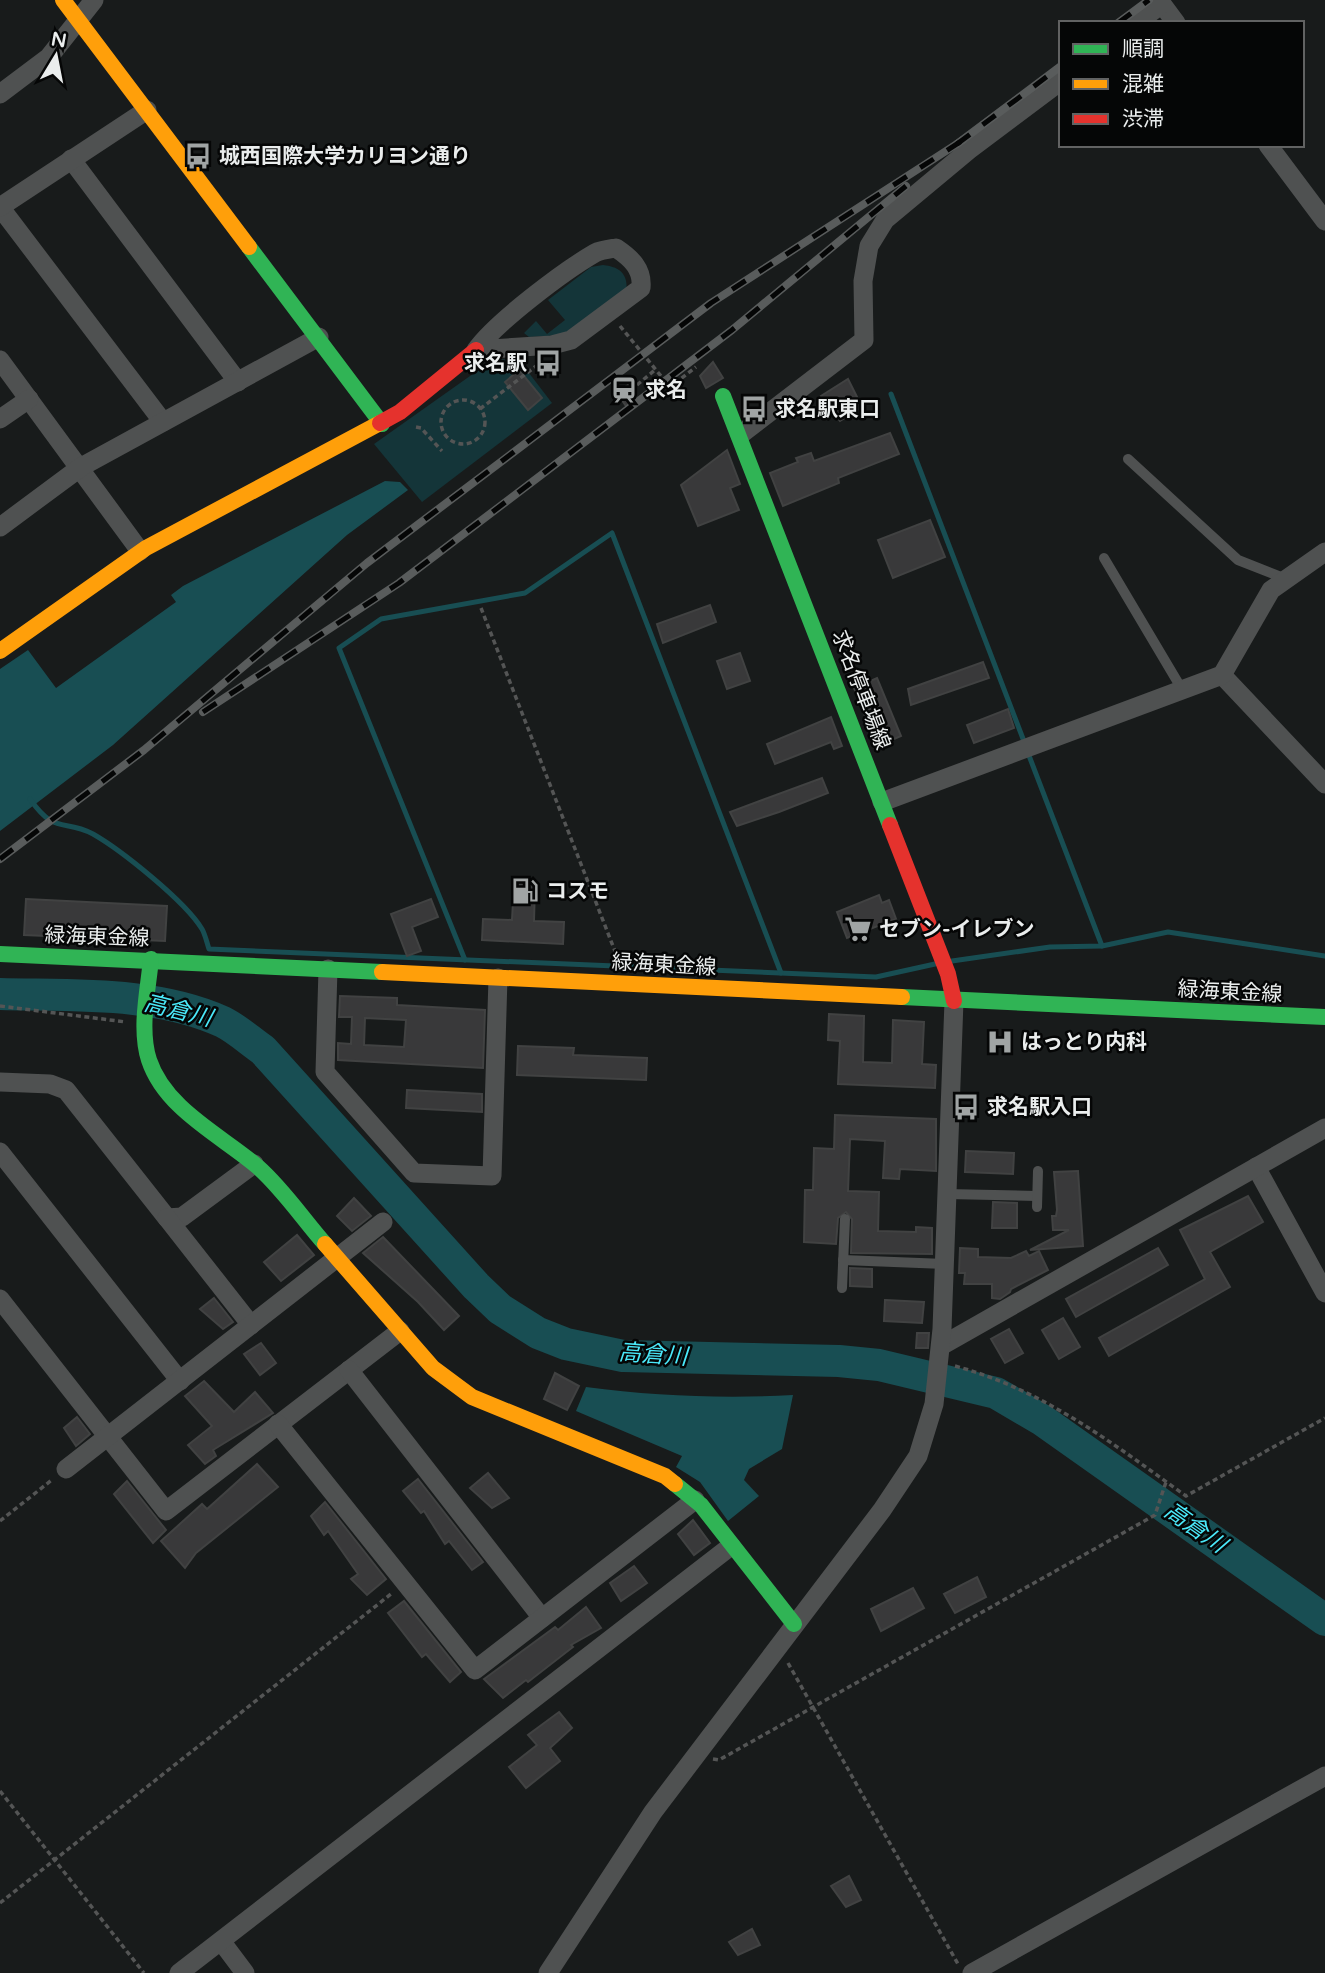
<svg xmlns="http://www.w3.org/2000/svg" width="1325" height="1973" font-family="'Varela Round','Noto Sans JP',sans-serif">
<rect width="100%" height="100%" fill="#181b1b"/>
<g fill="#143539">
<path d="M603 265C622 267 629 276 626 294L563 335 529 337 524 333 536 321 547 334 565 320 548 300 591 267Z"/>
<polygon points="494,359 519,360 552,403 422,502 374,444"/>
</g>
<g fill="#184e53">
<polygon points="385,481 400,482 408,490 347,535 113,745 0,831 0,669 28,650 56,688 176,602 171,595 183,586"/>
<path d="M586 1387C655 1396 724 1399 793 1395L782 1449 749 1469 744 1480 759 1496 728 1521 700 1482 676 1467 682 1456 576 1411Z"/>
</g>
<g fill="none" stroke-linecap="round" stroke-linejoin="round">
<g stroke="#184e53" stroke-width="5">
<polyline points="891,394 1025,744"/>
<path d="M30 799C56 836 63 818 93 834 121 850 185 901 202 929 205 934 207 943 209 949L876 977 935 964"/>
<polyline points="1102,946 1168,932 1325,956"/>
<polyline points="465,960 339,648 381,619 525,593 612,533 781,973"/>
<polyline points="952,961 1050,947 1102,946 1028,753"/>
</g>
<path stroke="#184e53" stroke-width="32" d="M0 994C73 996 155 991 223 1022 237 1029 250 1041 263 1050L476 1286 500 1309 538 1333 566 1344 623 1356 839 1361 879 1365 996 1393 1042 1420 1325 1620"/>
</g>
<g fill="#39393a" stroke="#414242" stroke-width="2" fill-rule="evenodd">
<polygon points="713,362 723,378 706,388 700,376"/>
<polygon points="519,370 542,398 528,410 505,382"/>
<polygon points="848,379 862,407 840,421 821,396"/>
<polygon points="628,385 637,398 626,406 617,393"/>
<polygon points="890,433 899,454 838,478 839,483 783,506 770,473 798,462 796,458 811,453 814,461"/>
<polygon points="727,450 740,484 730,488 739,510 698,526 681,485"/>
<polygon points="930,520 945,557 893,578 878,540"/>
<polygon points="710,605 716,622 663,643 657,624"/>
<polygon points="740,653 750,681 727,689 717,661"/>
<polygon points="983,662 989,678 911,705 908,689"/>
<polygon points="877,678 901,736 883,744 871,714 865,716 854,688"/>
<polygon points="1008,709 1014,728 974,743 967,725"/>
<polygon points="831,717 842,746 834,749 831,742 775,764 767,744"/>
<polygon points="822,778 828,793 779,812 737,826 730,812"/>
<polygon points="514,884 535,885 534,921 564,922 563,944 482,940 483,919 512,920"/>
<polygon points="879,895 882,903 889,900 896,919 847,938 837,912"/>
<polygon points="26,899 167,906 165,941 24,935"/>
<polygon points="431,899 438,917 412,927 421,951 407,956 391,914"/>
<path d="M340 996 397 998V1005L485 1010 483 1068 338 1060V1043L351 1044 352 1017H339ZM365 1018 406 1020 404 1047 364 1045Z"/>
<polygon points="829,1014 864,1016 863,1062 892,1063 893,1020 924,1022 922,1064 936,1065 935,1088 838,1084 840,1041 828,1040"/>
<polygon points="518,1046 574,1048 573,1055 647,1058 646,1080 517,1075"/>
<polygon points="407,1090 482,1094 482,1112 406,1108"/>
<polygon points="835,1115 936,1119 936,1171 900,1169 899,1179 883,1178 885,1141 850,1139 848,1191 879,1192 878,1231 916,1232 916,1227 932,1228 932,1254 851,1253 852,1219 846,1212 838,1218 836,1244 804,1242 805,1190 813,1190 814,1148 834,1149"/>
<polygon points="966,1151 1014,1153 1013,1174 965,1172"/>
<polygon points="1078,1171 1083,1246 1030,1250 1069,1230 1053,1230 1052,1216 1056,1216 1057,1210 1054,1172"/>
<polygon points="1248,1196 1263,1222 1210,1252 1230,1287 1109,1356 1099,1338 1205,1279 1180,1230"/>
<polygon points="354,1198 371,1216 352,1231 337,1216"/>
<polygon points="993,1202 1017,1203 1017,1228 992,1228"/>
<polygon points="297,1235 314,1255 281,1281 264,1262"/>
<polygon points="383,1237 459,1316 444,1330 418,1302 363,1253"/>
<polygon points="960,1248 978,1249 978,1257 1011,1258 1026,1251 1029,1256 1039,1251 1048,1270 1011,1289 1010,1292 1000,1299 992,1298 992,1284 964,1284 965,1273 959,1273"/>
<polygon points="1158,1248 1168,1265 1076,1317 1066,1299"/>
<polygon points="850,1268 872,1269 872,1287 850,1286"/>
<polygon points="214,1298 233,1322 223,1329 200,1309"/>
<polygon points="885,1300 924,1302 922,1323 884,1321"/>
<polygon points="1063,1318 1080,1347 1059,1359 1042,1330"/>
<polygon points="1009,1329 1023,1353 1005,1363 991,1339"/>
<polygon points="917,1333 929,1333 928,1348 916,1348"/>
<polygon points="261,1343 276,1363 260,1375 244,1354"/>
<polygon points="555,1373 579,1386 567,1410 544,1399"/>
<polygon points="204,1381 234,1412 255,1392 273,1413 213,1450 216,1456 205,1464 188,1445 212,1426 185,1396"/>
<polygon points="77,1417 90,1434 76,1446 64,1428"/>
<polygon points="257,1464 278,1487 196,1553 185,1568 161,1541 202,1504 207,1509"/>
<polygon points="488,1473 509,1498 492,1508 470,1488"/>
<polygon points="418,1479 483,1562 472,1570 449,1541 445,1544 424,1511 421,1513 403,1491"/>
<polygon points="127,1481 166,1530 153,1543 114,1494"/>
<polygon points="325,1502 386,1579 367,1595 351,1579 358,1574 328,1531 324,1535 311,1516"/>
<polygon points="693,1520 710,1543 694,1555 678,1534"/>
<polygon points="634,1566 647,1583 621,1601 610,1583"/>
<polygon points="977,1577 986,1597 955,1613 944,1594"/>
<polygon points="913,1588 924,1608 881,1631 871,1609"/>
<polygon points="404,1601 461,1672 450,1682 426,1654 422,1657 388,1613"/>
<polygon points="586,1607 601,1628 571,1645 573,1647 528,1682 526,1680 503,1698 484,1679 555,1627 558,1630"/>
<polygon points="559,1712 572,1728 550,1748 560,1761 526,1788 509,1767 537,1745 528,1735"/>
<polygon points="849,1876 861,1900 846,1907 831,1886"/>
<polygon points="752,1929 760,1945 738,1955 729,1942"/>
</g>
<g fill="none" stroke-linecap="round" stroke-linejoin="round">
<g stroke="#545555" stroke-width="3.5" stroke-dasharray="5 3.5" stroke-linecap="butt">
<polyline points="620,326 670,387 696,367"/>
<polyline points="637,385 656,369"/>
<circle cx="463" cy="422" r="22"/>
<polyline points="480,409 540,363"/>
<polyline points="416,427 421,428 442,451"/>
<polyline points="481,608 620,964"/>
<polyline points="0,1006 126,1022"/>
<path d="M955 1366C1044 1390 1112 1443 1186 1496L1325 1418"/>
<polyline points="0,1521 53,1479"/>
<polyline points="788,1663 958,1964"/>
<polyline points="713,1759 719,1760 1155,1515 1166,1482"/>
<polyline points="0,1791 144,1973"/>
<polyline points="0,1903 391,1594"/>
</g>
<g stroke="#4f5151" stroke-width="10">
<polyline points="1128,459 1238,560 1286,579"/>
<polyline points="1104,558 1183,691"/>
<polyline points="947,1194 1037,1196"/>
<polyline points="1037,1207 1038,1171"/>
<polyline points="843,1260 945,1264"/>
<polyline points="842,1288 845,1219"/>
</g>
<g stroke="#4f5151" stroke-width="19">
<polyline points="1159,0 1176,23"/>
<polyline points="1137,23 1162,4"/>
<polyline points="0,94 49,57 94,0"/>
<polyline points="1268,145 1325,221"/>
<polyline points="71,159 238,382"/>
<polyline points="0,207 163,422"/>
<polyline points="0,207 147,110"/>
<path d="M616 248C631 258 643 269 641 288L571 340 552 345 476 350C496 322 564 271 595 253 601 250 610 249 616 248Z"/>
<polyline points="0,360 140,551"/>
<polyline points="0,419 29,399"/>
<polyline points="740,435 864,340 863,281 869,246 885,220 969,150 1061,81"/>
<polyline points="0,527 81,467 319,337"/>
<polyline points="1222,675 1325,784"/>
<polyline points="882,802 1222,675 1271,590 1325,552"/>
<polyline points="328,969 325,1072 414,1173 492,1176 498,978"/>
<polyline points="0,1082 50,1084 66,1090 167,1218 182,1217 254,1164"/>
<polyline points="0,1152 180,1381"/>
<polyline points="1256,1167 1325,1293"/>
<polyline points="167,1218 251,1325"/>
<polyline points="0,1299 166,1511 400,1331"/>
<polyline points="941,1346 1325,1128"/>
<polyline points="349,1370 542,1618"/>
<polyline points="278,1424 475,1670 695,1500"/>
<polyline points="66,1469 383,1222"/>
<polyline points="221,1941 245,1973"/>
<polyline points="179,1973 731,1546"/>
<polyline points="548,1973 653,1812 882,1510 918,1456 934,1404 942,1329 954,1001"/>
<polyline points="972,1973 1325,1776"/>
</g>
<g stroke="#30b455" stroke-width="16">
<polyline points="249,247 382,424"/>
<polyline points="723,396 890,825"/>
<polyline points="0,954 382,972"/>
<path d="M151 959C148 991 139 1029 149 1060 165 1109 222 1136 258 1167 283 1189 303 1219 325 1244"/>
<polyline points="902,997 1325,1017"/>
<polyline points="675,1484 701,1505 794,1624"/>
</g>
<g stroke="#ff9f0a" stroke-width="16">
<polyline points="63,0 249,247"/>
<polyline points="0,651 146,548 380,423"/>
<polyline points="382,972 902,997"/>
<polyline points="325,1244 433,1368 472,1397 665,1476 675,1484"/>
</g>
<g stroke="#e5322d" stroke-width="16">
<polyline points="380,423 400,412 476,350"/>
<polyline points="890,825 948,974 954,1001"/>
</g>
<g stroke="#595c5c" stroke-width="8">
<g id="rail">
<polyline points="1118,23 1149,0"/>
<polyline points="957,144 1061,66"/>
<polyline points="203,712 399,583 732,330 906,186"/>
<polyline points="0,859 144,750 367,563 711,303 963,140"/>
</g>
</g>
<use href="#rail" stroke="#050606" stroke-width="5" stroke-dasharray="16" stroke-linecap="butt"/>
</g>
<defs>
<g id="bus-bare" transform="scale(2.1)"><path d="M-5-6H5V4H4V6H2V4H-2V6H-4V4H-5ZM-3.5-4V0h7V-4ZM-3.5 1.2v1.5H-2V1.2ZM2 1.2v1.5H3.5V1.2Z" fill="#a0a4a4" stroke="#050606" stroke-width="2.5" paint-order="stroke"/></g>
<g id="station-bare" transform="scale(2.1)"><path d="M-3-6H3Q5-6 5-4V2Q5 4 3 4L4.5 6H3L1.5 4h-3L-3 6H-4.5L-3 4Q-5 4-5 2V-4Q-5-6-3-6ZM-3.5-4v3h7v-3ZM-3.5 1v1.5H-2V1ZM2 1v1.5H3.5V1Z" fill="#a0a4a4" stroke="#050606" stroke-width="2.5" paint-order="stroke"/></g>
<g id="fuel-bare" transform="scale(2.1)"><path d="M-5.5-6h7V0h2V4h1.3V-2.5L3-4.5l.8-.8L6-3V5H2.5V1h-1V6h-7ZM-4.2-4.7v3.2H.2V-4.7Z" fill="#a0a4a4" stroke="#050606" stroke-width="2.5" paint-order="stroke"/></g>
<g id="supermarket-bare" transform="scale(2.1)"><path d="M-6-5.5h2.5l.6 2H6L4.5 2H-2.5L-4.4-4H-6ZM-1.5 3.2a1.3 1.3 0 1 0 .1 0ZM3 3.2a1.3 1.3 0 1 0 .1 0Z" fill="#a0a4a4" stroke="#050606" stroke-width="2.5" paint-order="stroke"/></g>
<g id="hospital-bare" transform="scale(2.1)"><path d="M-5-5h3v3.5h4V-5h3V5h-3V1.5h-4V5h-3Z" fill="#a0a4a4" stroke="#050606" stroke-width="2.5" paint-order="stroke"/></g>
</defs>
<g fill-rule="evenodd">
<use href="#bus-bare" x="198" y="156"/>
<use href="#bus-bare" x="548" y="363"/>
<use href="#station-bare" x="624" y="390"/>
<use href="#bus-bare" x="754" y="409"/>
<use href="#fuel-bare" x="525" y="891"/>
<use href="#supermarket-bare" x="858" y="929"/>
<use href="#hospital-bare" x="1000" y="1042"/>
<use href="#bus-bare" x="966" y="1107"/>
</g>
<g text-anchor="middle" dominant-baseline="central" stroke-width="5" stroke-linejoin="round" paint-order="stroke">
<g font-size="21" font-weight="bold" fill="#eaeded" stroke="#050606" text-anchor="start">
<text x="219" y="156">城西国際大学カリヨン通り</text>
<text x="527" y="363" text-anchor="end">求名駅</text>
<text x="645" y="390">求名</text>
<text x="775" y="409">求名駅東口</text>
<text x="546" y="891">コスモ</text>
<text x="879" y="929">セブン-イレブン</text>
<text x="1021" y="1042">はっとり内科</text>
<text x="987" y="1107">求名駅入口</text>
</g>
<g font-size="21" fill="#eaeded" stroke="#050606">
<text transform="translate(861 690) rotate(69)">求名停車場線</text>
<text transform="translate(97 937) rotate(2)">緑海東金線</text>
<text transform="translate(664 965) rotate(3)">緑海東金線</text>
<text transform="translate(1230 992) rotate(3)">緑海東金線</text>
</g>
<g font-size="23" font-style="italic" fill="#4ae8f9" stroke="#050606">
<text transform="translate(178 1011) rotate(14)">高倉川</text>
<text transform="translate(653 1355) rotate(4)">高倉川</text>
<text transform="translate(1195 1528) rotate(35)">高倉川</text>
</g>
</g>
<rect x="1059" y="21" width="245" height="126" fill="#050606" stroke="#616262" stroke-width="2"/>
<rect x="1073" y="44" width="35" height="10" fill="#30b455" stroke="#616262" stroke-width="2"/>
<text x="1122" y="56" font-size="21" fill="#eaeded">順調</text>
<rect x="1073" y="79" width="35" height="10" fill="#ff9f0a" stroke="#616262" stroke-width="2"/>
<text x="1122" y="91" font-size="21" fill="#eaeded">混雑</text>
<rect x="1073" y="114" width="35" height="10" fill="#e5322d" stroke="#616262" stroke-width="2"/>
<text x="1122" y="126" font-size="21" fill="#eaeded">渋滞</text>
<g transform="translate(56 56) rotate(10)" stroke="#050606" stroke-width="5" paint-order="stroke">
<path d="M0-5L12 26L0 18L-12 26Z" fill="#eaeded"/>
<text y="-10" font-size="19" font-weight="bold" text-anchor="middle" fill="#eaeded">N</text>
</g>
</svg>
